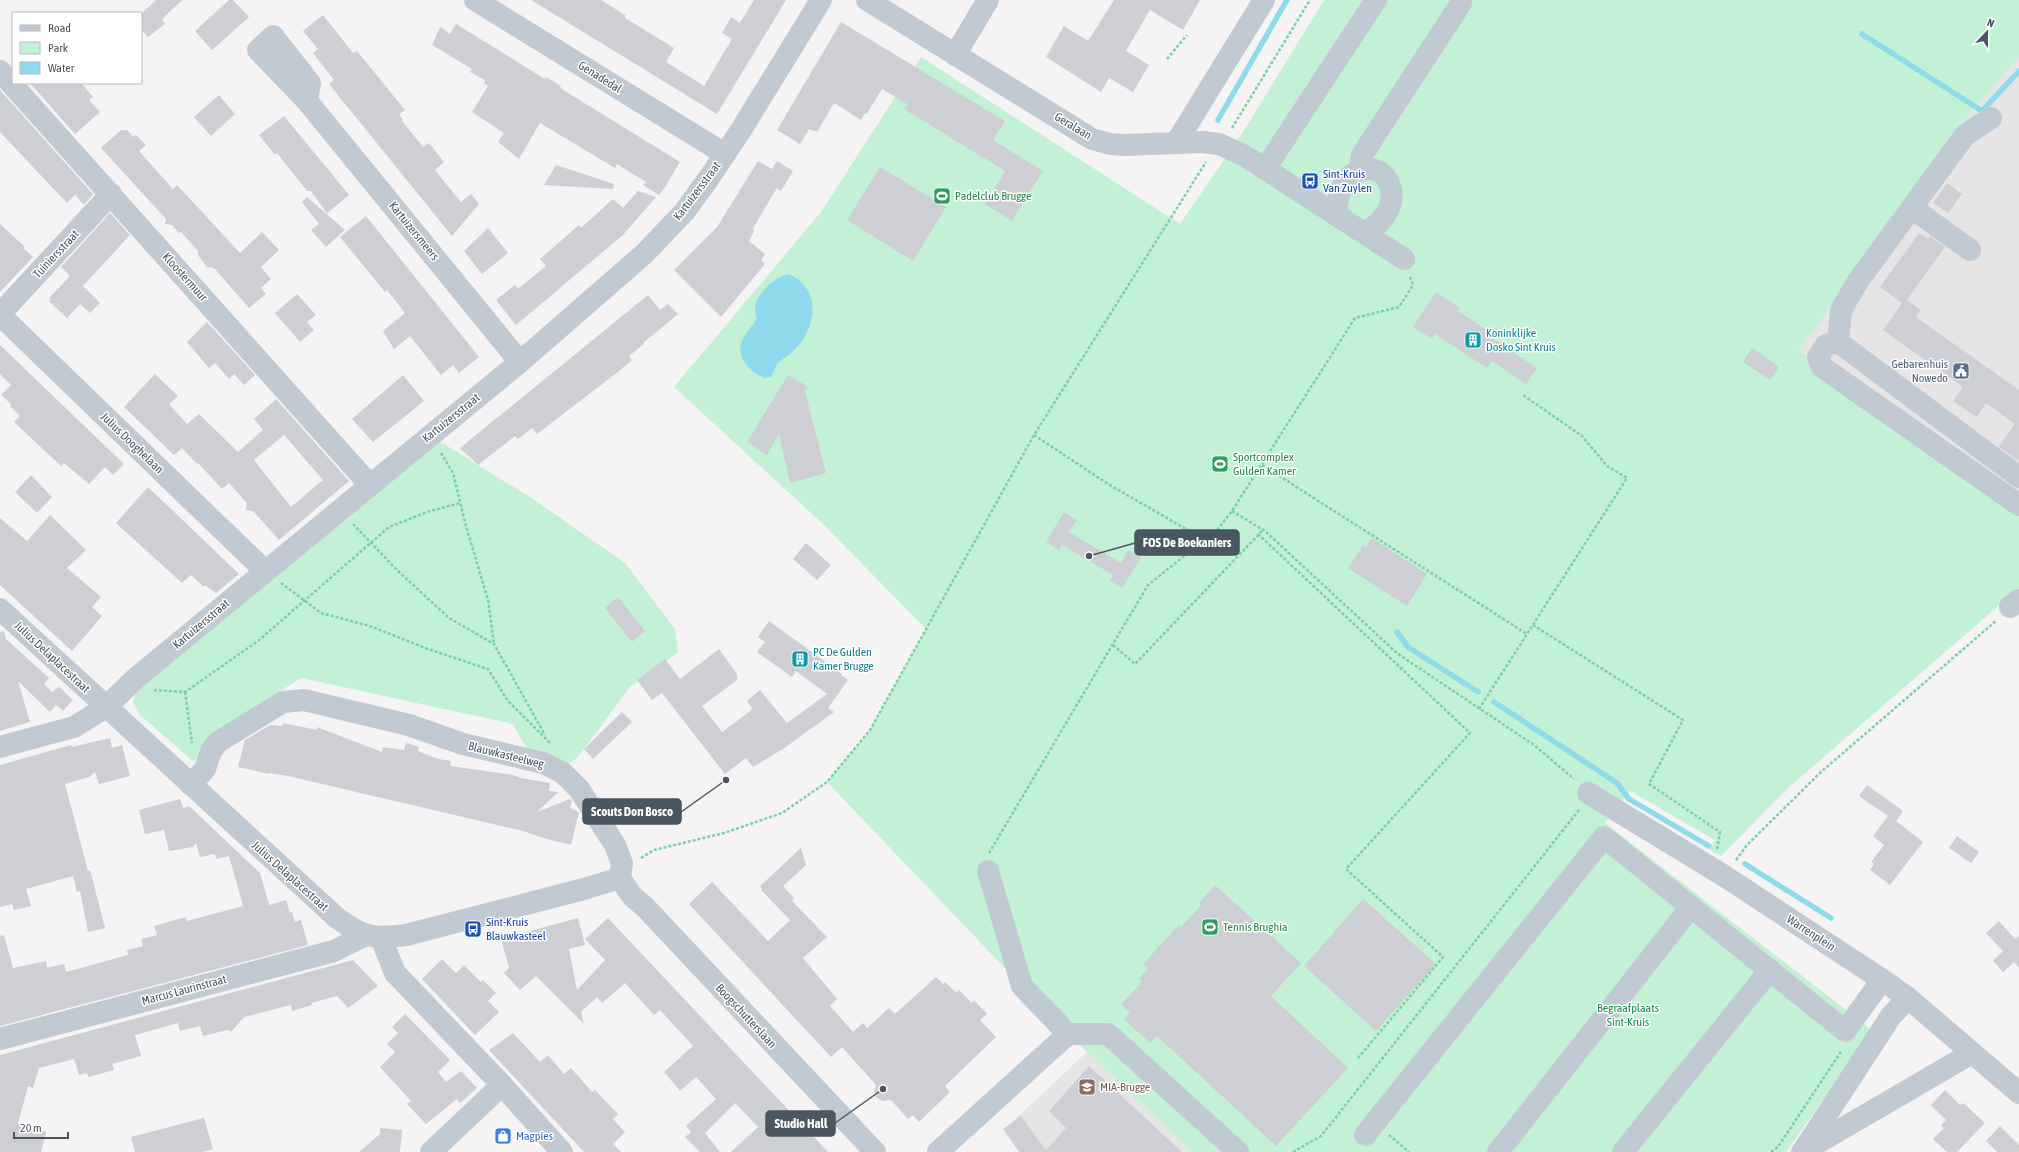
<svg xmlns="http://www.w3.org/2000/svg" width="2019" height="1152" font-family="'Asap Condensed',sans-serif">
<rect width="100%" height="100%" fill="#f5f3f3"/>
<g fill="#e6e4e5">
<polygon points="2019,57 2019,512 1799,351 1959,127"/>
<polygon points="1087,1052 1192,1152 1036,1152 1012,1122"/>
</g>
<g fill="#c3f1d5">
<polygon points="1324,0 2019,0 2019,57 1959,127 1799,351 2019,512 2019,588 1788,788 1721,856 1710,850 1715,840 1630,791 1605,823 1872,1030 1786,1152 1192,1152 1068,1034 827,782 870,730 926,629 823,524 674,387 821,212 921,57 1180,224 1243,132"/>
<polygon points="436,439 530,497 625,563 675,629 678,652 630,687 577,758 565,766 527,749 513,724 301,678 209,736 194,762 139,714 133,703 136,692"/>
</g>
<path fill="#90daee" d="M788 274C823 288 817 329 793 351 789 356 783 358 778 363 775 366 774 372 771 377L764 378C750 372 735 357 742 341 745 333 752 327 756 320 757 315 754 312 755 307 756 294 776 276 788 274Z"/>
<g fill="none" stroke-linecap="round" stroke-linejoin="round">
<g stroke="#90daee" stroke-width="5.5">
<polyline points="1862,34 1982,111 2019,71"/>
<polyline points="1218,120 1287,0"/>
<polyline points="1397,632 1408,647 1478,692"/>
<polyline points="1494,702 1617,783 1629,799 1709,846"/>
<polyline points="1745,864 1831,918"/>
</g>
</g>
<g fill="#cdcfd5" fill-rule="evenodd">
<polygon points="156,0 182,0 162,19 165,24 148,37 141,29 141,14"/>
<polygon points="229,0 233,0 249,17 212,50 195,31"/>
<polygon points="531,0 601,0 625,15 625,18 674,48 666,62 704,86 732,39 722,33 731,17 740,23 754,0 786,0 717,114"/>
<polygon points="1114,0 1200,0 1183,30 1150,10 1126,51 1149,65 1133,92 1109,78 1101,92 1046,57 1064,26 1088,41"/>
<polygon points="323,15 353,53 357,51 405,110 399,114 403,120 402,121 423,147 429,143 444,162 435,170 451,190 461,202 471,194 479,204 452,236 329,84 334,80 313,53 318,49 303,31"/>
<polygon points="841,22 1005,121 993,140 1043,171 1012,221 985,204 1005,171 904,109 907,104 882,89 866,115 865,113 861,120 834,103 817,132 809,129 800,144 777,130"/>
<polygon points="456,24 545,79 546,77 561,86 560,88 680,162 665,187 659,195 643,185 646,182 617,164 615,168 540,123 519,159 498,142 504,133 472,112 488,86 484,83 485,80 470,72 472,69 432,45 440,27 450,34"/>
<polygon points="30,83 81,83 93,97 89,100 100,112 75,134"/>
<polygon points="0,90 93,194 84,205 75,195 67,203 0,132"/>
<polygon points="219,95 235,114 211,136 194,117"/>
<polygon points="284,116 349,195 327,213 311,191 307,191 277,153 275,155 259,135"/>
<polygon points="121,130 127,130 133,137 136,135 146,145 139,151 173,189 177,185 240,253 262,232 279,250 261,267 271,279 261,288 266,294 249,308 214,268 207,267 198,255 198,251 181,232 179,233 172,225 165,224 166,219 101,148"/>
<polygon points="758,161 772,169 777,161 793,171 781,191 777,188 753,228 754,231 749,241 765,254 761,260 765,264 721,317 674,270 717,227"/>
<polygon points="556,165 614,184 613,189 544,185"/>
<polygon points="880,167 946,207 913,261 847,220"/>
<polygon points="1947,183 1962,194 1948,213 1933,203"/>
<polygon points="638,191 656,197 623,235 516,325 496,300 515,285 518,289 546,266 540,259 579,225 581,228 613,199 623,208"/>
<polygon points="307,197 345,230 326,247 311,230 319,224 302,202"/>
<polygon points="110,213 130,235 83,286 100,303 90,313 80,304 67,318 49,301 51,299 49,298 70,276 61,267"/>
<polygon points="366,216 479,357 459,373 453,365 441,375 410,336 394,349 383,331 405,313 387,290 385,292 340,237"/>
<polygon points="0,224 25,247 23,248 33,257 0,292"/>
<polygon points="488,228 508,253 482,274 464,251"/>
<polygon points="1919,233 1928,239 1930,236 1945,247 1907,300 1921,310 1916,317 2019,390 2019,461 1999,447 2015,424 1986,403 1977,417 1953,401 1963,387 1883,330 1902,303 1880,287"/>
<polygon points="1436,292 1460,308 1458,311 1488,331 1486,334 1537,368 1526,384 1492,361 1487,368 1435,334 1432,339 1413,327"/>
<polygon points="297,294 316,315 307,322 314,330 300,342 275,313"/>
<polygon points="648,295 660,310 668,304 678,314 643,343 644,344 629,356 632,360 614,375 537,434 532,428 518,439 515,436 478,465 460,448"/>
<polygon points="207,322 255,375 244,385 234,374 229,379 215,363 209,368 187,342"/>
<polygon points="0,345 124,464 113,475 105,467 89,484 64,463 61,466 14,422 20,416 10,406 11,404 1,395 11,385 0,374"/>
<polygon points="1752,348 1779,367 1770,380 1743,362"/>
<path d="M155 374 178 396 169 404 187 424 199 414 238 452 263 430 254 419 276 399 349 481 279 540 253 511 246 510 247 503 229 483 222 489 198 463 197 464 182 448 174 455 124 407ZM284 435 323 480 291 507 254 460Z"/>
<polygon points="403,375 424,401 373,442 352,419"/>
<polygon points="788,375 808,387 805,392 826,473 790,483 779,434 767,455 747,442"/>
<polygon points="31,475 52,497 37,513 15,492"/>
<polygon points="148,487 239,574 216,593 206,586 203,586 191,575 182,583 116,523"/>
<polygon points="1064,512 1077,520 1069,532 1121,563 1128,550 1141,558 1122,588 1110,581 1113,575 1062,545 1059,550 1046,542"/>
<polygon points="50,515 86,550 67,568 101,597 92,607 102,616 72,651 0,585 0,518 27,541"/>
<polygon points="1372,538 1427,574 1407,606 1348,568 1363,545 1366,547"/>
<polygon points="806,543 831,565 817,580 793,559"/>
<polygon points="618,597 645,631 632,642 605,608"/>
<polygon points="769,621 842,674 841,675 848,680 828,708 834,712 783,749 753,767 746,758 725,774 662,693 652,700 637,680 665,659 680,679 719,649 737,674 737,680 702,706 722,732 753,709 747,701 760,690 787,723 827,694 796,671 792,677 757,652 765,642 758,637"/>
<polygon points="4,631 6,639 49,678 44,684 52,692 59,687 73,700 63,711 56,705 50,712 18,681 30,722 0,731 0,632"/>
<polygon points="622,712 632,722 593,759 584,749"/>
<polygon points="283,723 317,730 317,727 382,752 383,747 404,750 406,743 419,747 418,751 438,759 451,761 450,766 513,775 521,778 550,783 549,791 558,792 537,812 570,799 572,801 570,808 579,812 571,845 540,837 523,831 288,776 269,773 269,774 238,767 245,740 270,725 283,726"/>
<polygon points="110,738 112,748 122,745 130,776 99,784 95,772 89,777 65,784 88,871 90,870 105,928 88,932 80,891 77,892 73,876 26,889 31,906 14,910 12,904 0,907 0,765 71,745 72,747"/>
<polygon points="1867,785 1903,811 1896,821 1923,842 1890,885 1870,870 1874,864 1871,862 1884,845 1873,836 1888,816 1859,796"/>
<polygon points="180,799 183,808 189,806 260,873 269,905 286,900 290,913 292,912 295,922 301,920 308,945 0,1026 0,936 4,935 13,968 46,961 47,968 64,964 66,972 128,955 127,950 143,946 141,939 157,935 154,926 186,917 187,921 243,906 229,856 216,859 215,854 200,857 196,843 193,847 169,851 164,830 145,834 139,810"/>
<polygon points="1957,836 1979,852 1971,863 1949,848"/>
<polygon points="801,848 806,865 783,886 794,898 792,900 796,905 827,937 803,958 837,999 830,1006 853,1032 863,1023 867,1028 889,1008 895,1014 936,977 943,984 945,982 957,993 959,990 972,1003 974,1000 987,1014 980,1020 996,1037 945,1086 950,1092 919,1122 913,1115 908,1119 891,1100 882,1101 876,1097 874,1091 876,1085 842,1047 831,1057 689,904 712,882 768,941 790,920 761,890 762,889 760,886"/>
<polygon points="1215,885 1301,963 1271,996 1348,1068 1276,1146 1157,1036 1150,1043 1124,1019 1130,1013 1121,1004 1142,982 1139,979 1148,968 1143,964 1179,925 1181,927 1201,905 1199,903"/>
<polygon points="1363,899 1436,964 1376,1031 1304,966"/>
<polygon points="578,918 585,945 569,949 577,990 605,960 585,939 608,918 828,1152 731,1152 758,1127 735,1103 705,1133 720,1152 700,1152 685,1137 691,1132 686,1126 716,1099 696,1077 680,1091 664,1072 693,1046 660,1010 654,1015 625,983 602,1003 597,997 581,1012 584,1024 536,976 520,990 504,973 509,968 501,939"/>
<polygon points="1999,921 2015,939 2019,936 2019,968 2014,962 2003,972 1993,961 2003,951 1986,933"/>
<polygon points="442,959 456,973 464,965 481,982 483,980 496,993 488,1001 499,1012 475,1035 422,979"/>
<polygon points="353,960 378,986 348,1008 337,996 311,1003 312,1005 292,1011 291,1005 244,1017 231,1032 227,1030 203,1036 200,1026 180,1031 178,1023 135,1035 141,1056 112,1064 114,1070 88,1077 87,1073 79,1075 74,1059 39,1068 33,1088 28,1086 18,1124 46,1132 41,1152 0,1152 0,1055"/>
<polygon points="405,1014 450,1060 438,1072 446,1082 461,1071 477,1088 460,1103 457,1099 426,1124 407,1104 411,1101 380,1067 395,1052 387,1044 398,1033 392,1027"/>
<polygon points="513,1033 540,1062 548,1055 564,1074 571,1068 592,1092 595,1090 618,1114 613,1119 625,1132 613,1144 621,1152 584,1152 489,1050"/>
<polygon points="1089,1066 1154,1126 1182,1152 1019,1152 1003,1129 1021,1116 1046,1150 1066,1128 1049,1111"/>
<polygon points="1945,1090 1960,1105 1963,1103 1985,1123 1957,1152 1947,1152 1933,1139 1944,1128 1941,1126 1946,1120 1931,1105"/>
<polygon points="204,1118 213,1149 202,1152 135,1152 131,1137"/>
<polygon points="2000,1126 2019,1145 2019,1152 1997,1152 1986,1141"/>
<polygon points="380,1128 402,1130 400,1152 359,1152 380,1134"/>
</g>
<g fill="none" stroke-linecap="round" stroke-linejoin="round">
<g stroke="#7ad0a6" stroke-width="2.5" stroke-dasharray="3 2" stroke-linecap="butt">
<polyline points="1167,59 1187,35"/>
<polyline points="1232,128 1310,0"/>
<polyline points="1034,435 1108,484 1205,540"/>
<polyline points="441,453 453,473 466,526 488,600 494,644"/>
<polyline points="1262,465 1527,634"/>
<polyline points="1232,511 1265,531 1398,654 1534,745 1574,779"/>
<polyline points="353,524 398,571 449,618 494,644 545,735"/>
<polyline points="1258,534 1470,733 1346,869 1443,957 1358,1058"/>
<polyline points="281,583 321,613 370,626 425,648 488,669 508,701 551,744"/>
<polyline points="1533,625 1683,720 1649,784 1720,832 1717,850"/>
<polyline points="1113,645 1135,664 1263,530"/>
<polyline points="154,690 185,692 258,641 389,527 430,511 460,503"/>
<polyline points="185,692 192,743"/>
<polyline points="1479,709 1627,478 1607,466 1582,436 1523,395"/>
<polyline points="989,853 1148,585 1218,529 1232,511 1355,318 1399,307 1413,285 1410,277"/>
<polyline points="641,858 654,850 724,833 782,813 827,782 870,730 1034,435 1206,162"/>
<polyline points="1736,860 1747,845 1821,772 1997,620"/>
<polyline points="1389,1135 1409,1152"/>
<polyline points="1293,1152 1321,1136 1579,810"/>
<polyline points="1771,1152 1778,1147 1842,1050"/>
</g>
<g stroke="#c1cad2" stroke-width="22">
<polyline points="475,0 725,154"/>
<polyline points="867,0 1092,139 1110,144 1125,145 1203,142 1219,144 1245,156 1404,259"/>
<polyline points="955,55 988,0"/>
<polyline points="0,71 369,484"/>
<polyline points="307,101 258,50 273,36 310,83 307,101 520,362"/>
<polyline points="1176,143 1264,0"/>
<polyline points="1265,169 1376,0"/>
<polyline points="1360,170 1362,155 1461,3"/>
<polyline points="1912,208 1970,250"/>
<path d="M1338 216C1334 200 1343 176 1361 170 1386 163 1399 192 1387 212 1381 223 1373 230 1361 231"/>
<polyline points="0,314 111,194"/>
<polyline points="0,315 265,571"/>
<polyline points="1838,342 1841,310 1858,281 1965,135 1991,118"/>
<polyline points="2019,477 1838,342 1826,345 1818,357 1822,367 2019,505"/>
<polyline points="2010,607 2019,600"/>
<path d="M0 609 337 918C364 938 374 939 406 935L584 889 620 878"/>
<polyline points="0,747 74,727 106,707 136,678 520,362 644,254 685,211 711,175 741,130 821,0"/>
<polyline points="191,785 205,769 211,751 218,742 283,702 304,700 409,725 463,744 543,763 563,773 579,789 615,845 622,863 620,878"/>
<polyline points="1588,793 1726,877 1887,983 1908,998 2019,1093"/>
<polyline points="620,878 632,896 645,907 875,1152"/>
<polyline points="381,938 395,973 502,1085 562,1152"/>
<polyline points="1068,1034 1108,1034 1238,1152"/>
<polyline points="0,1039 334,951 366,935"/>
<polyline points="1365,1135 1604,837 1845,1031 1882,980"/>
<polyline points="1805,1148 1891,1016 1908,998"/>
<polyline points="431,1152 502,1085"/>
<polyline points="938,1152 1068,1034 1022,986 988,871"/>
<polyline points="1498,1152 1691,907"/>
<polyline points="1623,1152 1770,970"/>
<polyline points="1802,1152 1972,1053"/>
</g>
</g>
<defs>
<g id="bus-square" transform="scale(0.9)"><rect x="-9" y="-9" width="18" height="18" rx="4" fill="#1a4fb4" stroke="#fff"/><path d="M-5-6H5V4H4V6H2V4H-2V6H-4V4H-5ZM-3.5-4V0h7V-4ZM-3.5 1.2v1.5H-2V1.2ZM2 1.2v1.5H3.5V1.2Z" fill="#fff"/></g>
<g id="stadium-square" transform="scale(0.9)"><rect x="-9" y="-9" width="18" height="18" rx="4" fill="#2e9e5b" stroke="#fff"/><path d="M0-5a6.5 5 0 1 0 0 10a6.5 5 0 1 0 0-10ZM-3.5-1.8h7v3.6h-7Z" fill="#fff"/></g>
<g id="building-square" transform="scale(0.9)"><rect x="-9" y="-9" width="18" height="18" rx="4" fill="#0f9aa8" stroke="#fff"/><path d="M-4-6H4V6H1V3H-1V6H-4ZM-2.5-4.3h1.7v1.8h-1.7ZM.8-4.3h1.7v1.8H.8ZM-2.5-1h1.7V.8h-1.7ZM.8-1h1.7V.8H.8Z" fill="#fff"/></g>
<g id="civic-square" transform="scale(0.9)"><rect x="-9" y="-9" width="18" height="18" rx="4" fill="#5c6f8a" stroke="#fff"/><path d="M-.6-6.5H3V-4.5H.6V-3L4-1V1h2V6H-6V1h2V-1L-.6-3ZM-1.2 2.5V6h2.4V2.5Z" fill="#fff"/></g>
<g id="school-square" transform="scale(0.9)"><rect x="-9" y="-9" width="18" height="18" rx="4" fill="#8d6e63" stroke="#fff"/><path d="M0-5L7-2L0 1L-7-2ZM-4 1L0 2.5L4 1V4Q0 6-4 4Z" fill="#fff"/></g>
<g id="shop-square" transform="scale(0.9)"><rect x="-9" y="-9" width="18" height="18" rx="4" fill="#3f7fe0" stroke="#fff"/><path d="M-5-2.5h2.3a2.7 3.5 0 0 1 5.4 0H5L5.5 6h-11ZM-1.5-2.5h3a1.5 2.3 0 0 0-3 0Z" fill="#fff"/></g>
</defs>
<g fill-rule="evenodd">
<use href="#bus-square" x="1310" y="181"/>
<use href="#stadium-square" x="942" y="196"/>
<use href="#building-square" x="1473" y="340"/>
<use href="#civic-square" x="1961" y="371"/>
<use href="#stadium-square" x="1220" y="464"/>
<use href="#building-square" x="800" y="659"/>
<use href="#stadium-square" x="1210" y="927"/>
<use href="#bus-square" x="473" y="929"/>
<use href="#school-square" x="1087" y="1087"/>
<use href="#shop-square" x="503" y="1136"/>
</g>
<g text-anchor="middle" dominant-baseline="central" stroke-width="3" stroke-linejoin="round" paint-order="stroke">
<g font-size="12" fill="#4a5661" stroke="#fff">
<text transform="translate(600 77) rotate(32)">Genadedal</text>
<text transform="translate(1073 126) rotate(31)">Geralaan</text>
<text transform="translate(697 191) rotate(-53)">Kartuizersstraat</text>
<text transform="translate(414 231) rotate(51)">Kartuizersmeers</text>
<text transform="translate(56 254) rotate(-47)">Tuiniersstraat</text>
<text transform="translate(185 277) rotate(48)">Kloostermuur</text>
<text transform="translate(451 418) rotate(-39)">Kartuizersstraat</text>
<text transform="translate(132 443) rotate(44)">Julius Dooghelaan</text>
<text transform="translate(201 624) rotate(-40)">Kartuizersstraat</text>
<text transform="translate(52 657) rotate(43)">Julius Delaplacestraat</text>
<text transform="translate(506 755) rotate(14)">Blauwkasteelweg</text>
<text transform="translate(290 876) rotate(42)">Julius Delaplacestraat</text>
<text transform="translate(1811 933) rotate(33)">Warrenplein</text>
<text transform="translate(184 990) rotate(-15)">Marcus Laurinstraat</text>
<text transform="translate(746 1016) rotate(47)">Boogschutterslaan</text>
</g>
<g font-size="12" fill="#164399" stroke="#fff" text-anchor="start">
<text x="1323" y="174">Sint-Kruis<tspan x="1323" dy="14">Van Zuylen</tspan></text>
<text x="486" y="922">Sint-Kruis<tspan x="486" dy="14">Blauwkasteel</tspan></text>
</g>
<g font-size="12" fill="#27864d" stroke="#fff" text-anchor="start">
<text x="955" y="196">Padelclub Brugge</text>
<text x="1233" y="457">Sportcomplex<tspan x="1233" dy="14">Gulden Kamer</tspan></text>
<text x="1223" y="927">Tennis Brughia</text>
</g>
<g font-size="12" fill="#0d838f" stroke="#fff" text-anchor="start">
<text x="1486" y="333">Koninklijke<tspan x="1486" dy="14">Dosko Sint Kruis</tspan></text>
<text x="813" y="652">PC De Gulden<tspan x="813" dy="14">Kamer Brugge</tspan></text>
</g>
<g font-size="12" fill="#4e5e75" stroke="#fff" text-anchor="end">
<text x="1948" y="364">Gebarenhuis<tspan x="1948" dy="14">Nowedo</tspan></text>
</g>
<g font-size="12" fill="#17864f" stroke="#fff">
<text x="1628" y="1008">Begraafplaats<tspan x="1628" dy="14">Sint-Kruis</tspan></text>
</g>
<g font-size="12" fill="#785e54" stroke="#fff" text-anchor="start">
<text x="1100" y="1087">MIA-Brugge</text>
</g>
<g font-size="12" fill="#366cbe" stroke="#fff" text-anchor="start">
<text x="516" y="1136">Magpies</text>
</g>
</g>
<path fill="none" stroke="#4a5661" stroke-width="1.5" d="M1089 556L1135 543M726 780L681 812M883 1089L835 1123"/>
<g fill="#4a5661" stroke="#fff" stroke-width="1.5">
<circle cx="1089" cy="556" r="4"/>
<circle cx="726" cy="780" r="4"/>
<circle cx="883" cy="1089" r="4"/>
</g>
<g fill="#4a5661" stroke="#4a5661" stroke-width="1.5">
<rect x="1135" y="530" width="104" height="25" rx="4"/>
<rect x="583" y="799" width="98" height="25" rx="4"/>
<rect x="766" y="1111" width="69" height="25" rx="4"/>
</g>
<g font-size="13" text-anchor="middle" font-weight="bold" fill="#fff">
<text x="1187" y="547">FOS De Boekaniers</text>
<text x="632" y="816">Scouts Don Bosco</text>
<text x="801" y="1128">Studio Hall</text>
</g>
<rect x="12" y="12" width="130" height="72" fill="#ffffff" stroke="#b7bbc0"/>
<rect x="20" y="25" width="20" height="6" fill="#c1cad2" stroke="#b7bbc0"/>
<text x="48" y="32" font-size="12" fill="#4a5661">Road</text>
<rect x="20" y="42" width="20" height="12" fill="#c3f1d5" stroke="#b7bbc0"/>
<text x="48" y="52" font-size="12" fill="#4a5661">Park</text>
<rect x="20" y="62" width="20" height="12" fill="#90daee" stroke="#b7bbc0"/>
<text x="48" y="72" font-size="12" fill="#4a5661">Water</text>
<g transform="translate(1987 32) rotate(22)" stroke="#ffffff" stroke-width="3" paint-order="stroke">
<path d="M0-3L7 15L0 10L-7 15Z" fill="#4a5661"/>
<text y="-6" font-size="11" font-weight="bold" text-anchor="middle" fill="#4a5661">N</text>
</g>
<path d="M14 1132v6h54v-6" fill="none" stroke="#4a5661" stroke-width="2"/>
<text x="20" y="1132" font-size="12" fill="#4a5661" stroke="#ffffff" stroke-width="3" paint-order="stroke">20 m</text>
</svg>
